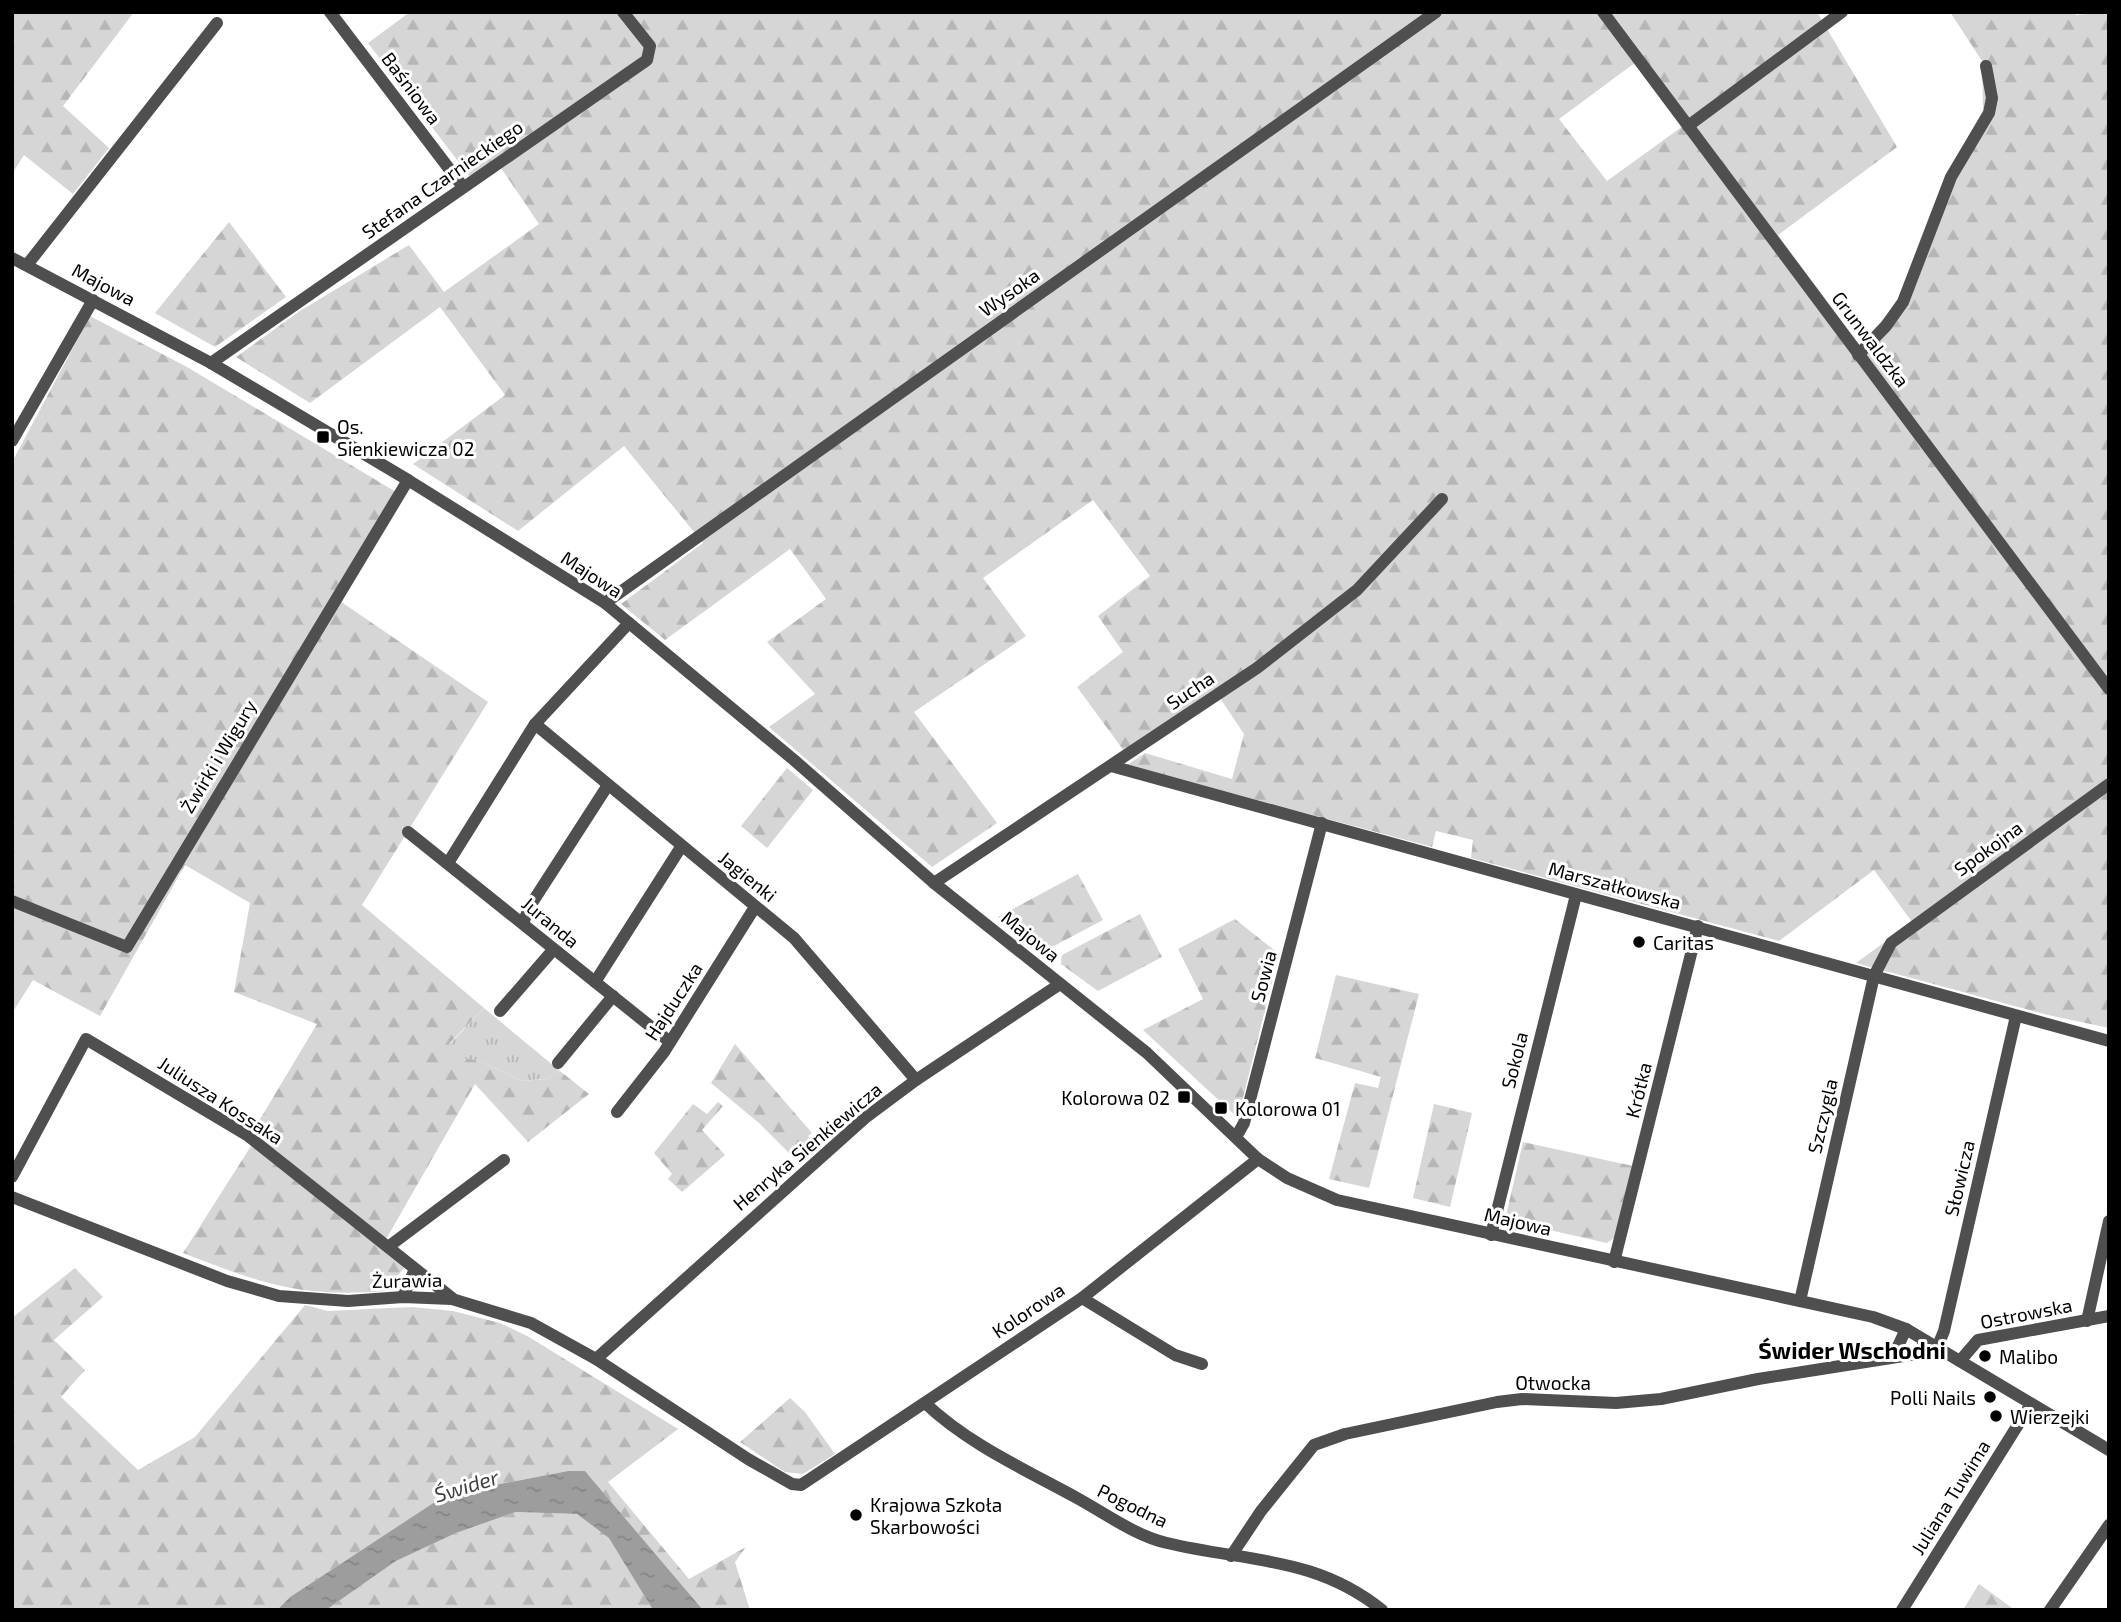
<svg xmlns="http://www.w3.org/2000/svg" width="2121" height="1622" font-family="'Exo 2',sans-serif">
<defs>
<pattern id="grass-tufts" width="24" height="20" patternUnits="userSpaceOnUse" patternTransform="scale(1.75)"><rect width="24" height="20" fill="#d6d6d6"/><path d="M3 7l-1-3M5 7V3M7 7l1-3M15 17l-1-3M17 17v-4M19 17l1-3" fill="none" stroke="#b6b6b6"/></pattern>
<pattern id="forest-firs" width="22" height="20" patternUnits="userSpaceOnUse" patternTransform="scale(1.75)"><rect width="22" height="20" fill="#d6d6d6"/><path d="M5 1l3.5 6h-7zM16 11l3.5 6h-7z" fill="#b6b6b6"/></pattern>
<pattern id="water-ripples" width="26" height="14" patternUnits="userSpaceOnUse" patternTransform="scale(1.75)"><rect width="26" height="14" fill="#9d9d9d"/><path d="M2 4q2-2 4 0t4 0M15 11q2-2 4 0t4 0" fill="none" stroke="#858585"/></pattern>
</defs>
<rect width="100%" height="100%" fill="#fff"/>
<polygon fill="url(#grass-tufts)" points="484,1008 560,1071 545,1079 522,1081 482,1062 461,1058 449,1045"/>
<g fill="url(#forest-firs)" fill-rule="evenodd">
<polygon points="12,12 134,12 63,106 109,148 73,194 24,155 12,174"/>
<path d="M410 12H1817L1897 147 1778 235 1860 346 1899 300 1947 176 1983 110 1982 61 1950 12H2074L2076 15 2109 12V1028L2048 1015 1856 963 1912 922 1874 870 1779 941 1471 858 1473 840 1436 831 1432 847 1127 765 1145 753 1232 779 1244 734 1214 689 1124 751 1077 687 1123 652 1098 616 1150 576 1093 500 983 578 1026 636 914 712 997 823 932 867 769 727 815 694 767 642 826 599 790 549 665 640 621 604 703 543 624 446 518 531 413 464 505 395 440 307 310 403 236 357 300 311 409 245 444 292 539 224 495 159 470 177 368 43ZM1636 62 1683 126 1607 181 1559 119Z"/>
<polygon points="229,222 286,297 215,347 155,313"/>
<polygon points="90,316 187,367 396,492 334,597 488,702 362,905 484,1008 449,1044 461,1057 482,1062 522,1081 545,1079 560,1071 589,1094 528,1142 475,1084 385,1241 253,1131 317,1024 234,992 250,903 185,865 100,1016 33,980 12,1013 12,462"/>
<polygon points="787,768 813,790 767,848 741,826"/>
<polygon points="1078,874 1103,920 1054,946 1035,945 998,917"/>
<polygon points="1140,914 1162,957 1098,991 1061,964 1062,955"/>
<polygon points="1235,919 1279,954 1238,1118 1143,1030 1203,999 1178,949"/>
<polygon points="1336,975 1419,994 1369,1188 1329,1179 1355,1083 1378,1088 1381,1077 1315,1058"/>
<polygon points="735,1044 812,1133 808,1136 818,1149 800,1164 760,1124 711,1083"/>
<polygon points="718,1102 723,1106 702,1130 725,1155 682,1192 668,1179 672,1174 654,1153 693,1104 707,1114"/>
<polygon points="1434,1104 1472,1113 1450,1207 1413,1198"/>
<polygon points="1523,1142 1633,1166 1618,1235 1607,1243 1505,1220"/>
<path d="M251 1146 405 1267 385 1291C301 1298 260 1283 183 1253Z"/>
<polygon points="75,1268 103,1297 54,1340 85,1370 61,1397 138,1470 195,1437 305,1305 328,1311 412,1307 453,1311 500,1323 529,1337 678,1429 608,1482 689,1579 746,1547 735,1562 750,1610 703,1610 585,1471 568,1471 447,1494 290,1597 277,1610 12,1610 12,1318"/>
<polygon points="790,1398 805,1412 835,1454 803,1474 785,1472 740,1442"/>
<polygon points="516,1512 577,1514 609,1537 653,1610 326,1610 396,1561 456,1533"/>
<polygon points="1979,1584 2015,1610 1963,1610"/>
</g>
<polygon fill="url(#water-ripples)" points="568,1471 585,1471 703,1610 653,1610 609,1538 577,1514 516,1512 456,1533 396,1561 326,1610 277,1610 290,1597 447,1494"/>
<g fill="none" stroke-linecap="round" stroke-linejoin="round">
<g stroke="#4f4f4f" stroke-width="12">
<polyline points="330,12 463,187"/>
<polyline points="1603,12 2109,689"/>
<polyline points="1688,126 1842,12"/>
<polyline points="12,258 211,363 408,480 605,603 794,760 934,883 1147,1053 1258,1159 1287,1178 1337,1200 1873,1317 1906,1329 2109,1450"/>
<polyline points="27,265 217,23"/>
<polyline points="1858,355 1886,326 1903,302 1951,177 1989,113 1992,98 1986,66"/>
<polyline points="211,363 647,60 650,46 623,12"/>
<polyline points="12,441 93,300"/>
<polyline points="605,603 1436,12"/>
<polyline points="535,724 794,938 916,1080"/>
<polyline points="1111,766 2109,1041"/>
<polyline points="408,832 670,1042"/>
<polyline points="448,863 535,724 629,623"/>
<polyline points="934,883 1257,668 1357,590 1442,499"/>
<polyline points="12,901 127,947 408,480"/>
<polyline points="523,923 530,906 608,785"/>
<polyline points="595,982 681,847"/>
<polyline points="500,1011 553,950"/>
<polyline points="558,1063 613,996"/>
<polyline points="617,1112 664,1052 755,907"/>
<polyline points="1236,1137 1244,1123 1322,823"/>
<polyline points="12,1177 86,1039 247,1135 452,1298"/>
<polyline points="12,1197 227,1281 279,1296 348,1301 403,1297 452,1299 531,1323 596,1359 748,1459 792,1484 801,1485 1082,1298 1258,1159"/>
<polyline points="1491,1235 1576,895"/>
<polyline points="388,1247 504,1160"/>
<polyline points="1614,1262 1698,926"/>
<polyline points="403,1297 415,1269"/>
<polyline points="1082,1298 1175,1355 1202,1364"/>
<polyline points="1800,1301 1874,976 1891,943 2109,784"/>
<polyline points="2087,1321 2109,1221"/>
<polyline points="1937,1348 1944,1331 2016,1016"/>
<polyline points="1893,1357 1906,1329"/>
<polyline points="596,1359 865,1118 916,1080 1060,984"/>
<polyline points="1960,1361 1978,1340 2109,1316"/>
<path d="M925 1403C968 1444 1026 1470 1077 1498 1106 1514 1136 1536 1167 1543 1246 1562 1315 1556 1382 1610"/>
<polyline points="1231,1556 1261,1511 1314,1445 1345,1434 1497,1402 1522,1399 1616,1403 1661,1399 1758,1379 1916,1354 1926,1342"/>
<polyline points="1902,1610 2031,1404"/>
<polyline points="2050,1610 2109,1525"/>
</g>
</g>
<g fill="#000" stroke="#fff" stroke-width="2.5">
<rect x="316" y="430" width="14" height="14" rx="3.5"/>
<circle cx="1639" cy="942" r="7"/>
<rect x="1177" y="1090" width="14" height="14" rx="3.5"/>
<rect x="1214" y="1101" width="14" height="14" rx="3.5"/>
<circle cx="1985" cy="1356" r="7"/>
<circle cx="1990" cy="1397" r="7"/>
<circle cx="1996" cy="1416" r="7"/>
<circle cx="856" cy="1515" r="7"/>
</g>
<g text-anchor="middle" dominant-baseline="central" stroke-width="6" stroke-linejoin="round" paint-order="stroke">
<g font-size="19" fill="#000" stroke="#fff">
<text transform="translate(412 88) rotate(53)">Baśniowa</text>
<text transform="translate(442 179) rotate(-35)">Stefana Czarnieckiego</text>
<text transform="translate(104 284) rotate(28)">Majowa</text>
<text transform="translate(1009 292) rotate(-35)">Wysoka</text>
<text transform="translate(1871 339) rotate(53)">Grunwaldzka</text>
<text transform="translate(592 574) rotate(33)">Majowa</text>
<text transform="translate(1190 690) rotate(-34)">Sucha</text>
<text transform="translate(218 756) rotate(-59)">Żwirki i Wigury</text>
<text transform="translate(1988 848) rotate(-36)">Spokojna</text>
<text transform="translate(748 876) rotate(39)">Jagienki</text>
<text transform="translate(1615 885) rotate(15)">Marszałkowska</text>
<text transform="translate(551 922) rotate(40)">Juranda</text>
<text transform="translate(1031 936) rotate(39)">Majowa</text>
<text transform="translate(1263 976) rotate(-75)">Sowia</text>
<text transform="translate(673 1001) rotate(-57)">Hajduczka</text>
<text transform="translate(1514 1060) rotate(-76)">Sokola</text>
<text transform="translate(1638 1090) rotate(-76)">Krótka</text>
<text transform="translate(221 1100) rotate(33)">Juliusza Kossaka</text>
<text transform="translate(1822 1116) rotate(-77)">Szczygla</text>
<text transform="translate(807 1146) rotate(-40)">Henryka Sienkiewicza</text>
<text transform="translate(1959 1178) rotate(-77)">Słowicza</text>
<text transform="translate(1518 1221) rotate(13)">Majowa</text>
<text transform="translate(407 1280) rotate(-1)">Żurawia</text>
<text transform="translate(1028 1310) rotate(-34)">Kolorowa</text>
<text transform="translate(2026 1313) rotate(-11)">Ostrowska</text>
<text x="1553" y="1382">Otwocka</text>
<text transform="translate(1950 1497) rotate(-58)">Juliana Tuwima</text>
<text transform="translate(1133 1505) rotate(26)">Pogodna</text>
</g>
<g font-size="19" fill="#000" stroke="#fff" text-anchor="start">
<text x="337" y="426">Os.<tspan x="337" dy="22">Sienkiewicza 02</tspan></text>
<text x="1653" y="942">Caritas</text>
<text x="1170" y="1097" text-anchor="end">Kolorowa 02</text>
<text x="1235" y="1108">Kolorowa 01</text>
<text x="1999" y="1356">Malibo</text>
<text x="1976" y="1397" text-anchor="end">Polli Nails</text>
<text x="2010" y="1416">Wierzejki</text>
<text x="870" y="1504">Krajowa Szkoła<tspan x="870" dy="22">Skarbowości</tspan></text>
</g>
<g font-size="21" font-style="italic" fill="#3e3e3e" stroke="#fff">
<text transform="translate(466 1485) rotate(-17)">Świder</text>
</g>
<g font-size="23" font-weight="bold" fill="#000" stroke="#fff">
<text x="1852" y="1350">Świder Wschodni</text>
</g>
</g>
<rect width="2121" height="1622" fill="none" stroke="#000000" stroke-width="28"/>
</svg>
